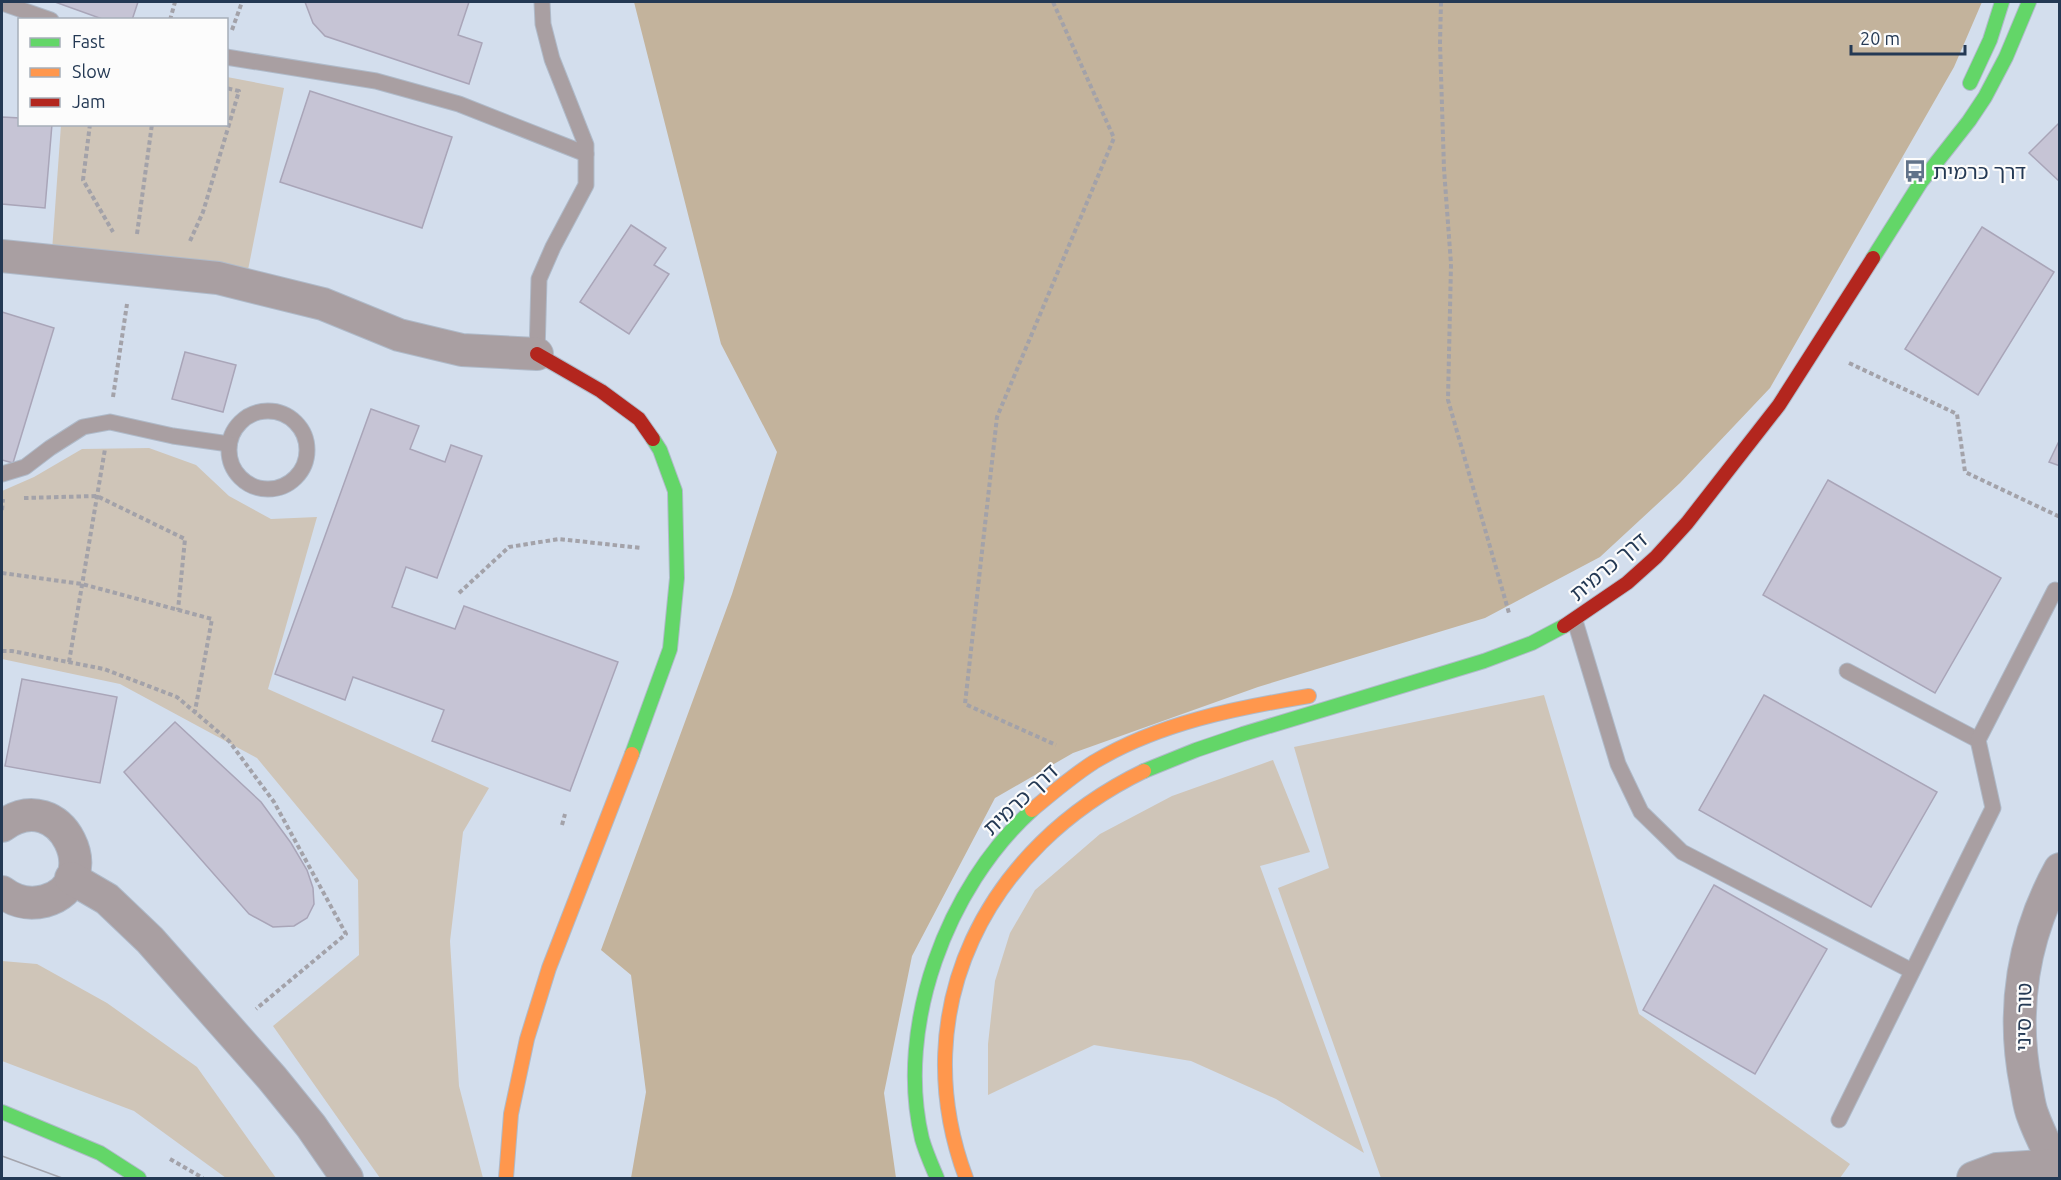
<svg xmlns="http://www.w3.org/2000/svg" width="2061" height="1180" font-family="Ubuntu,'Noto Sans Hebrew',sans-serif">
<rect width="100%" height="100%" fill="#d3deed"/>
<g fill="#cfc5b8">
<polygon points="227,77 284,88 248,270 52,251 61,125 226,124"/>
<polygon points="149,448 196,465 229,496 271,519 317,517 268,689 489,788 463,832 450,941 459,1086 483,1178 380,1178 273,1026 359,955 358,880 257,758 120,684 2,659 2,491 34,477 82,449"/>
<polygon points="1544,695 1639,1014 1850,1164 1840,1178 1381,1178 1278,888 1329,868 1294,747"/>
<polygon points="1273,760 1310,852 1260,866 1364,1153 1276,1099 1191,1061 1094,1045 988,1095 988,1044 995,981 1010,933 1035,890 1100,834 1172,796"/>
<polygon points="2,961 37,964 107,1003 197,1067 276,1178 226,1178 134,1111 2,1061"/>
</g>
<polygon fill="#c3b39c" points="634,2 1982,2 1954,67 1770,388 1680,483 1600,557 1485,618 1258,687 1073,753 995,798 912,956 884,1093 896,1178 631,1178 646,1092 631,975 601,950 732,594 777,452 721,344"/>
<g fill="#c6c4d5" stroke="#a9a5b8" stroke-width="1.5">
<polygon points="55,2 138,2 132,20 105,20"/>
<polygon points="305,2 469,2 458,35 482,43 469,84 325,36 313,23"/>
<polygon points="310,91 452,137 422,228 280,182"/>
<polygon points="2,117 20,118 20,124 52,124 45,208 2,204"/>
<polygon points="2060,122 2060,182 2029,153"/>
<polygon points="631,225 666,248 654,265 669,274 629,334 580,302"/>
<polygon points="1982,227 2054,272 1978,395 1905,349"/>
<polygon points="2,312 54,328 13,463 2,460"/>
<polygon points="185,352 236,365 223,412 172,399"/>
<polygon points="371,409 419,426 410,449 445,462 451,445 482,456 437,578 406,567 392,607 455,629 464,606 618,662 570,791 432,741 444,710 353,677 345,700 275,674"/>
<polygon points="2060,439 2060,466 2049,462"/>
<polygon points="1828,480 2001,578 1935,693 1763,595"/>
<polygon points="22,679 117,697 100,783 5,766"/>
<polygon points="1764,695 1937,792 1871,907 1699,810"/>
<polygon points="175,722 261,802 291,843 307,870 313,888 314,904 307,918 294,926 273,927 249,914 124,772"/>
<polygon points="1714,885 1827,949 1755,1074 1643,1010"/>
</g>
<g fill="none" stroke-linecap="round" stroke-linejoin="round">
<g stroke="#afbac9" stroke-width="17">
<g id="lane">
<polyline points="2,3 51,20"/>
<polyline points="226,57 376,81 459,104 586,154"/>
<polyline points="537,354 539,279 553,247 586,185 586,145 552,59 543,24 542,2"/>
<circle cx="268" cy="450" r="39"/>
<polyline points="2,474 25,467 50,448 83,427 110,422 173,436 229,444"/>
<polyline points="1575,621 1618,764 1641,812 1682,852 1912,971"/>
<polyline points="1847,671 1978,740"/>
<polyline points="1839,1120 1993,808 1978,740 2055,590"/>
</g>
</g>
<g stroke="#afbac9" stroke-width="34">
<g id="street">
<polyline points="2,256 218,278 323,304 399,335 462,350 537,354"/>
<path d="M2 826C62 782 108 884 45 901 29 905 15 902 2 892"/>
<polyline points="71,878 107,899 150,940 272,1078 311,1126 347,1178"/>
<path d="M2056 1166C2048 1150 2039 1133 2033 1116 2029 1107 2028 1095 2026 1085 2011 1010 2023 936 2060 869"/>
<polyline points="1973,1178 1997,1169 2060,1165"/>
</g>
</g>
<g stroke="#afbac9" stroke-width="16">
<g id="fast">
<polyline points="1970,83 1990,40 2002,2"/>
<polyline points="1873,258 1921,182 1969,121 1985,97 2006,57 2029,2"/>
<polyline points="632,754 670,649 677,578 675,491 660,450 653,439"/>
<polyline points="1144,771 1196,750 1243,734 1484,661 1532,643 1564,626"/>
<polyline points="2,1112 100,1153 139,1178"/>
<path d="M937 1178C932 1166 926 1153 922 1139 895 1026 947 887 1032 810"/>
</g>
</g>
<g stroke="#afbac9" stroke-width="16">
<g id="slow">
<path d="M1032 810C1052 793 1072 776 1094 762 1159 723 1236 708 1309 696"/>
<polyline points="506,1178 511,1114 527,1039 549,968 632,754"/>
<path d="M966 1178C903 1009 987 847 1144 771"/>
</g>
</g>
<g stroke="#afbac9" stroke-width="16">
<g id="jam">
<polyline points="537,354 601,391 639,419 653,439"/>
<polyline points="1564,626 1627,583 1656,557 1687,523 1779,405 1873,258"/>
</g>
</g>
<g stroke="#a3a2a9" stroke-width="4" stroke-dasharray="4.5 3" stroke-linecap="butt">
<polyline points="1053,2 1114,138 997,417 965,704 1056,745"/>
<polyline points="1441,2 1440,43 1444,169 1451,264 1448,400 1509,613"/>
<polyline points="170,20 175,2"/>
<polyline points="232,30 242,2"/>
<polyline points="90,124 83,180 113,232"/>
<polyline points="137,234 152,124"/>
<polyline points="190,241 203,212 239,91 226,88"/>
<polyline points="1849,363 1957,414 1965,472 2060,517"/>
<polyline points="113,397 127,304"/>
<polyline points="24,498 97,496 185,539 178,610"/>
<polyline points="2,510 3,499"/>
<polyline points="2,573 82,584 212,619 195,711"/>
<polyline points="459,593 509,547 559,539 641,548"/>
<polyline points="2,651 12,651 104,669 177,697 229,741 274,802 346,934 256,1009"/>
<polyline points="69,662 105,449"/>
<polyline points="562,825 565,814"/>
<polyline points="170,1159 203,1178"/>
</g>
<use href="#lane" stroke="#a99fa2" stroke-width="15"/>
<use href="#street" stroke="#a99fa2" stroke-width="32"/>
<use href="#fast" stroke="#63d668" stroke-width="14"/>
<use href="#slow" stroke="#ff974d" stroke-width="14"/>
<use href="#jam" stroke="#b3261e" stroke-width="14"/>
<polyline stroke="#a4a4ac" stroke-width="1.5" points="2,1156 62,1178"/>
</g>
<defs>
<g id="bus-bare" transform="scale(1.8)"><path d="M-5-6H5V4H4V6H2V4H-2V6H-4V4H-5ZM-3.5-4V0h7V-4ZM-3.5 1.2v1.5H-2V1.2ZM2 1.2v1.5H3.5V1.2Z" fill="#61738a" stroke="#fcfcfc" stroke-width="2.5" paint-order="stroke"/></g>
</defs>
<g fill-rule="evenodd">
<use href="#bus-bare" x="1915" y="171"/>
</g>
<g text-anchor="middle" dominant-baseline="central" stroke-width="4.5" stroke-linejoin="round" paint-order="stroke">
<g font-size="21" fill="#243954" stroke="#fcfcfc" text-anchor="start">
<text x="1933" y="171">דרך כרמית</text>
</g>
<g font-size="21" fill="#243954" stroke="#fcfcfc">
<text transform="translate(1608 566) rotate(-40)">דרך כרמית</text>
<text transform="translate(1020 799) rotate(-43)">דרך כרמית</text>
<text transform="translate(2023 1017) rotate(-89)">טור סיני</text>
</g>
</g>
<rect width="2061" height="1180" fill="none" stroke="#243954" stroke-width="6"/>
<rect x="18" y="18" width="210" height="108" fill="#fcfcfc" stroke="#a6aeb9" stroke-width="1.5"/>
<rect x="30" y="38" width="30" height="9" fill="#63d668" stroke="#a6aeb9" stroke-width="1.5"/>
<text x="72" y="48" font-size="18" fill="#243954">Fast</text>
<rect x="30" y="68" width="30" height="9" fill="#ff974d" stroke="#a6aeb9" stroke-width="1.5"/>
<text x="72" y="78" font-size="18" fill="#243954">Slow</text>
<rect x="30" y="98" width="30" height="9" fill="#b3261e" stroke="#a6aeb9" stroke-width="1.5"/>
<text x="72" y="108" font-size="18" fill="#243954">Jam</text>
<path d="M1851 45v9h114v-9" fill="none" stroke="#243954" stroke-width="3"/>
<text x="1860" y="45" font-size="18" fill="#243954" stroke="#fcfcfc" stroke-width="4.5" paint-order="stroke">20 m</text>
</svg>
